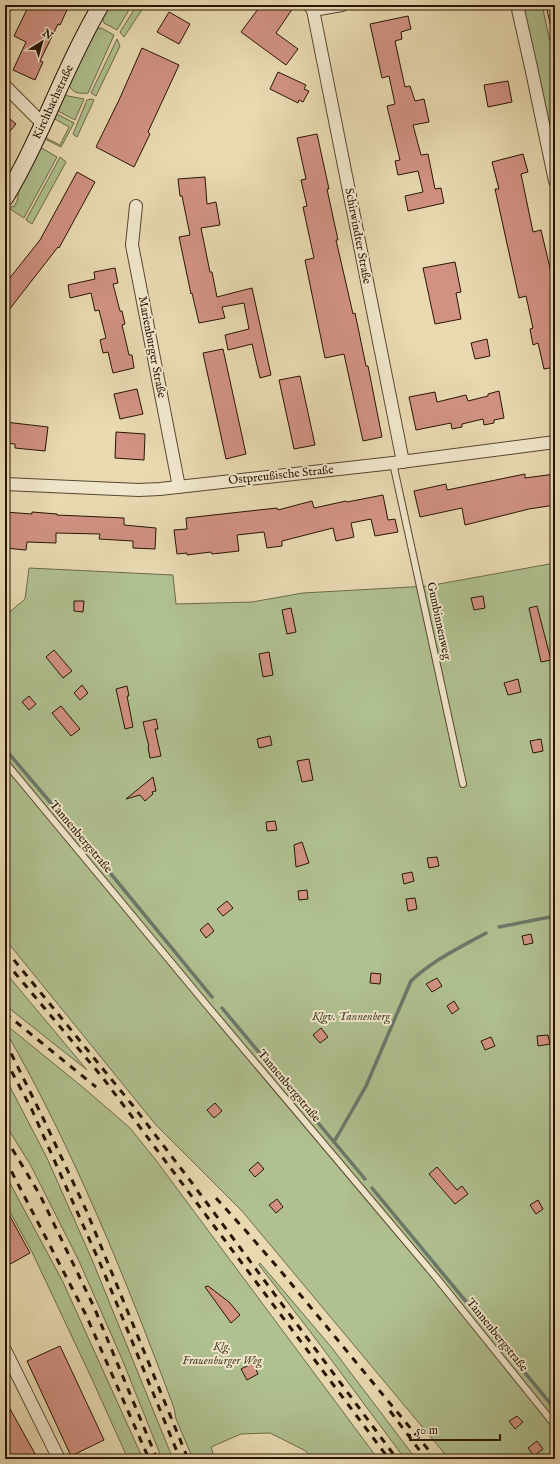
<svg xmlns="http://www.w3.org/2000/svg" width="560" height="1464" font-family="'IM FELL English',serif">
<rect width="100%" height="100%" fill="#e8d9b1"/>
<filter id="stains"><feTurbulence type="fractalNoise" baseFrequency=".005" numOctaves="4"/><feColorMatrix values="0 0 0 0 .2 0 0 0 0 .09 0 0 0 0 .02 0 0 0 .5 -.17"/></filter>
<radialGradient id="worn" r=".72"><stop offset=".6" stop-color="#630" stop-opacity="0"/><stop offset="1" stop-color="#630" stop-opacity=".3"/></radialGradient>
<g fill="#b0c090" stroke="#6c6a49">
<polygon points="108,5 132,5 117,30 104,23 102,15"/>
<polygon points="137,5 145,5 124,37 120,32"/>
<polygon points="522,5 542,5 555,64 555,160"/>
<path d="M101 28 114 35 88 93C78 94 72 93 68 83L94 30Z"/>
<polygon points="117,39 120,46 96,96 91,93"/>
<polygon points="63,95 84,99 75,120 56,110"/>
<polygon points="92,99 94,100 77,137 73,134 87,100"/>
<polygon points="55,113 74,123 61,147 43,138 44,137 60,145 69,127 55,119 52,124 50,123"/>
<polygon points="40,147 57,157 24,218 10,209 12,206 14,207 18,199 17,198 19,194 15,191"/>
<polygon points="60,157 66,162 32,224 26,220"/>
<polygon points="555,563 555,1459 449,1459 242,1211 156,1125 5,939 5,616 25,599 29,568 173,575 176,604 252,602 303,593 428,586"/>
<polygon points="5,972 87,1070 5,1005"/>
<path d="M5 1024 85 1089 130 1128 155 1159 378 1459H314L304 1450 270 1433 241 1434 211 1447 215 1459H193L176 1419 174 1408C125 1277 75 1152 5 1030Z"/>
<polygon points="5,1077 47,1158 93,1262 173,1459 162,1459 122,1359 79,1261 30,1164 5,1124"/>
<polygon points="5,1174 63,1282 143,1459 128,1459 91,1377 32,1252 5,1203"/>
<polygon points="260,1263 332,1348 416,1459 405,1459 315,1338 259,1265"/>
</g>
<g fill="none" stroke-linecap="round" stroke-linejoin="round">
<g stroke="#6b7869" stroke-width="3.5">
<polyline points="5,749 102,863 212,997"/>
<polyline points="499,927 555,916"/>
<polyline points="222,1008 365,1179"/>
<path d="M334 1142 366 1086 411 981C433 960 461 947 486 933"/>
<polyline points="372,1188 555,1409"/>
</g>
</g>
<g fill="#d19283" stroke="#281502">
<polygon points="29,5 57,5 67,10 60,25 58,24 40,61 43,62 35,80 13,70 26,42 14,36"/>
<polygon points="261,5 295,5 276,33 298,49 286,65 241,32"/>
<polygon points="169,12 190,24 179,44 157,32"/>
<polygon points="408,16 411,29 401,32 402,39 395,41 405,87 410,86 415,101 424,99 429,122 413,125 421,155 428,154 435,189 441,188 444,203 408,211 405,196 423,192 418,171 398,175 395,161 400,160 387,106 395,104 389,76 382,78 370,24"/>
<polygon points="142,48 179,65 148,132 150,134 134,167 96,147 119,100"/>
<polygon points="278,72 306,85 304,89 309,91 303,102 299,100 298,103 270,89"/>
<polygon points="508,81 512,102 488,107 484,85"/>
<polygon points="5,115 16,124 5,137"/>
<polygon points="317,134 329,189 327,189 338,240 336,240 345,279 353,314 355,313 366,366 368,366 382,437 363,441 344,354 325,358 305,260 314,258 303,207 307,206 301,180 306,179 297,138"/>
<polygon points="523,154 528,172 521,174 533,232 541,230 555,289 555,290 550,291 555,314 555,367 544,369 538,343 533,345 530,329 533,328 526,296 519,298 495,189 499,189 492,162"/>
<polygon points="77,172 95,182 59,248 58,247 5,315 5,284 40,240"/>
<polygon points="205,177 207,204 216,202 220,225 201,228 210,272 212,272 217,297 252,288 271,375 260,378 252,344 228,350 225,335 249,329 244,303 222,307 225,318 199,323 192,293 191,294 179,237 190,235 182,196 180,196 178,179"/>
<polygon points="455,262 461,292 456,293 461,319 435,324 423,268"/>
<polygon points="115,268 118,283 113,284 120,311 122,311 125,324 122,325 129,355 132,355 134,368 113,373 108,352 103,353 100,340 106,338 99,310 95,311 91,293 70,298 68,285 95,279 94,272"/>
<polygon points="487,339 490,356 475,359 471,343"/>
<polygon points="223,349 246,454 226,459 203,353"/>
<polygon points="300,376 315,445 294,449 279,380"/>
<polygon points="137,389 143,414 120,419 114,394"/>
<polygon points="499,391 504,418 494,420 494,423 484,425 483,419 462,424 462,427 452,429 451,423 416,430 409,397 435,392 437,402 466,395 468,401 488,396 488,394"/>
<polygon points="5,422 48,427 45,451 15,448 15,444 5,443"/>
<polygon points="116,432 145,434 144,460 115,458"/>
<polygon points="525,474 525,478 555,474 555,505 529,509 465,525 462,508 420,517 414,491 446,484 447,490"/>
<polygon points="383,495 388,520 395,519 398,532 375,536 371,519 351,523 354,537 336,541 333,528 282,541 282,546 267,548 264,532 237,535 239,551 212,554 211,552 187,555 187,553 177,554 174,530 187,529 186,518 277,508 278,510 312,501 314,508 346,501 347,502"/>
<polygon points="5,512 32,514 32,512 57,514 57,515 124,518 124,525 156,528 155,549 133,548 133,541 99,539 100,534 56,533 56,543 27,542 26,550 5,548"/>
<polygon points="483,596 485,608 474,610 471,598"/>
<polygon points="74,601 84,601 83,612 74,611"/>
<polygon points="537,606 551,660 541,662 529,608"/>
<polygon points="291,608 296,632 287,634 282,610"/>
<polygon points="54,650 72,671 63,678 46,657"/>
<polygon points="269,652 273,675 263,677 259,654"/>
<polygon points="518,679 521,692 508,695 504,683"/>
<polygon points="82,685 88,693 80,700 74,693"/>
<polygon points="127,686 129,696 127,696 133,727 125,729 116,689"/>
<polygon points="29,696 36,704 29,710 22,702"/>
<polygon points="61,706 80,729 71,736 52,713"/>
<polygon points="156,719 158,729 155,729 161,756 150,758 148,747 149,747 143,722"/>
<polygon points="270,736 272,745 259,748 257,739"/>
<polygon points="541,739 543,751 533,753 530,741"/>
<polygon points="309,759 313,780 302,782 297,761"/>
<polygon points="153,777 156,791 152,792 153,794 145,801 140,795 126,799"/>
<polygon points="275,821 277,830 267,831 266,822"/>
<polygon points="302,842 309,863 296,867 294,845"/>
<polygon points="437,857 439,866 429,868 427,858"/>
<polygon points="412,872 414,881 404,884 402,874"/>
<polygon points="307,890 308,899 299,900 298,891"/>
<polygon points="415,898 417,909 408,911 406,899"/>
<polygon points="227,901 233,908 223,916 217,909"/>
<polygon points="208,923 214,931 206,938 200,930"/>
<polygon points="531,934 533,943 524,945 522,936"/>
<polygon points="371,973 381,974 380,984 370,983"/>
<polygon points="437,978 442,986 432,992 426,984"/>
<polygon points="454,1001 459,1009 452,1014 447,1006"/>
<polygon points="321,1028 328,1037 320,1043 313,1035"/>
<polygon points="548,1035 550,1044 538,1046 537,1036"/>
<polygon points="491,1037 495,1046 485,1050 481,1041"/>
<polygon points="215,1103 222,1111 214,1118 207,1110"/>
<polygon points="258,1162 264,1169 255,1177 249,1170"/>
<polygon points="437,1167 457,1190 462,1186 468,1194 455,1204 429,1174"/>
<polygon points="277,1199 283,1207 276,1213 269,1205"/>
<polygon points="538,1200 543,1209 536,1214 530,1205"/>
<polygon points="5,1207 30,1253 5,1267"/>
<polygon points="208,1286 229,1302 240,1315 231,1323 205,1287"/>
<polygon points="60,1346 104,1440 71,1456 27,1361"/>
<polygon points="253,1363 258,1374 247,1380 241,1369"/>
<polygon points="5,1400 38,1459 5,1459"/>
<polygon points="517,1416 523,1422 515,1429 509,1421"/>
<polygon points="537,1441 543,1449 534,1456 528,1448"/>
</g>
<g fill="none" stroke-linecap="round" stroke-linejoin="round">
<g stroke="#58462e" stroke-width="8">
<g id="lane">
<polyline points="393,463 463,784"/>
<polyline points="5,762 210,1009 435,1276 555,1425"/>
</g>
</g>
<g stroke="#58462e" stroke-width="14">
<g id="street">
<polyline points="309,5 313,10 342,5"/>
<polyline points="517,5 531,67 555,181"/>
<polyline points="313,10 403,462"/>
<polyline points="5,86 43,124"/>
<polyline points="136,206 132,245 179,487"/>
<polyline points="5,484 139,490 160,489 393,463 555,442"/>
<polyline points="5,1350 59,1459"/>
</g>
</g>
<g stroke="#281502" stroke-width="18">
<path id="secondary" d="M5 198C42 137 64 67 101 5"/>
</g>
<use href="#lane" stroke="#f0e6cc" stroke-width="6"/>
<use href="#street" stroke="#f0e6cc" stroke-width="12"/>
<use href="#secondary" stroke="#f0e6cc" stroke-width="16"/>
<polyline stroke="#281502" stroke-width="1" points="546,5 555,46"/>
<g stroke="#281502" stroke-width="3" stroke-dasharray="7 7" stroke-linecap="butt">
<polyline points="5,949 134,1107 192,1183 397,1459"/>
<polyline points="5,961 103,1078 389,1459"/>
<polyline points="5,1013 96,1087"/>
<polyline points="5,1041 44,1120 87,1212 188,1459"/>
<polyline points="5,1059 32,1110 103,1270 180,1459"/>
<polyline points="5,1137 40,1195 94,1307 157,1459"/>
<polyline points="5,1159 86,1315 149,1459"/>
<polyline points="216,1198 246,1231 279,1269 436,1459"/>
<polyline points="390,1411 426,1459"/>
</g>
</g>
<g text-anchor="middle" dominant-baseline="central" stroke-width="4" stroke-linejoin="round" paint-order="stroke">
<g font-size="12" fill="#281502" stroke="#f0e6cc">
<text transform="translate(53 102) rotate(-65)">Kirchbachstraße</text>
<text transform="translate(358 236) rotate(79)">Schirwindter Straße</text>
<text transform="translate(152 347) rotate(79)">Marienburger Straße</text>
<text transform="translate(281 475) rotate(-6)">Ostpreußische Straße</text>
<text transform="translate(439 621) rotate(78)">Gumbinnenweg</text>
<text transform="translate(81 837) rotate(50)">Tannenbergstraße</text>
<text transform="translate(289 1086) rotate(50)">Tannenbergstraße</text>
<text transform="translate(497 1335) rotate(51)">Tannenbergstraße</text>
</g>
<g font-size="12" font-style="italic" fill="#51482d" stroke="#f0e6cc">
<text x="351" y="1016">Klgv. Tannenberg</text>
<text x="222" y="1346">Klg.<tspan x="222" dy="14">Frauenburger Weg</tspan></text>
</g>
</g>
<rect width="560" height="1464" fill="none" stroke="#e8d9b1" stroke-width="20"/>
<rect x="6" y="6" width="548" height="1452" fill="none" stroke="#281502" stroke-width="2"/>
<rect x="10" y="10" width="540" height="1444" fill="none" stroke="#281502"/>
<g transform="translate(42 42) rotate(37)" stroke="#f0e6cc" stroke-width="3" paint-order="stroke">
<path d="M0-3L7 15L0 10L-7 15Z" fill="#281502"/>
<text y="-6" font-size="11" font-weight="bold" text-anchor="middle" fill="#281502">N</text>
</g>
<path d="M410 1434v6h90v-6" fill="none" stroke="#281502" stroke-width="2"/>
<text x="416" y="1434" font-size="12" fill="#281502" stroke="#f0e6cc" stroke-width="3" paint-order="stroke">50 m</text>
<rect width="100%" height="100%" filter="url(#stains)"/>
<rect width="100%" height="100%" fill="url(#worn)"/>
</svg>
